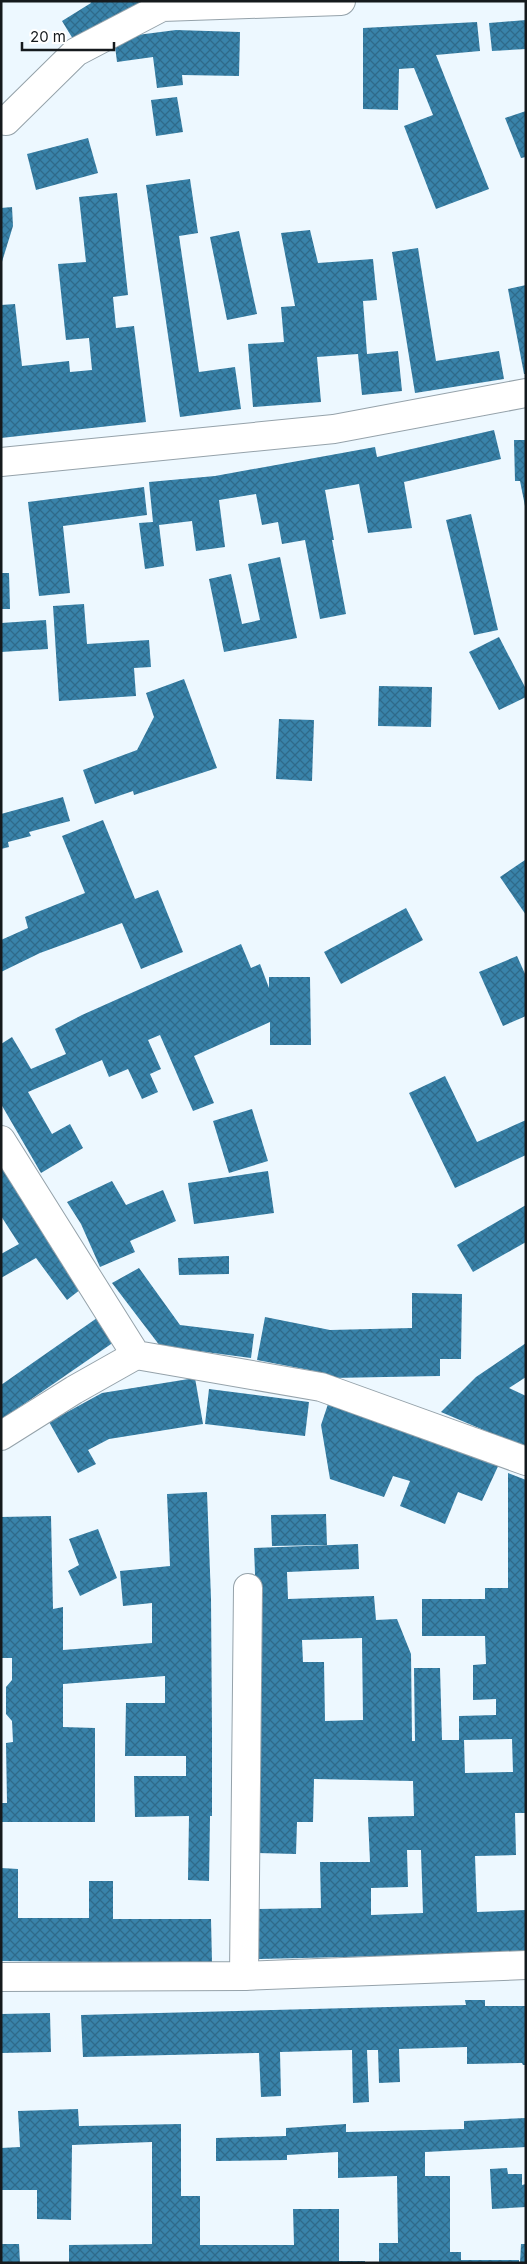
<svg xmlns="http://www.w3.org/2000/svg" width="527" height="2264" font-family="Inter,sans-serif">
<defs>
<pattern id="building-cross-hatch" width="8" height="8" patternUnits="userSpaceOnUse" patternTransform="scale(1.25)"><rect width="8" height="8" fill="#3983aa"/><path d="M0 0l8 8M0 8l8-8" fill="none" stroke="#2f6a8a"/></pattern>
</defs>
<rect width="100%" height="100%" fill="#edf8ff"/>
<g fill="url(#building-cross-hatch)" fill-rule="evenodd">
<polygon points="90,1 147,1 76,44 62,21 91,3"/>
<polygon points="526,20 526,49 492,51 489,23"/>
<polygon points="477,22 480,51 436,55 489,189 436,209 404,126 433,115 414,68 399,69 398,110 363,109 363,28"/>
<polygon points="176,30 240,32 239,76 182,75 183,85 157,88 153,57 117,62 114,38"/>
<polygon points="177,97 183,132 156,136 151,100"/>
<polygon points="526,111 526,157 521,158 505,118"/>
<polygon points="88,138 98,173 36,190 27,154"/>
<polygon points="190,179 198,233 179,236 199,372 235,367 241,409 180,417 146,185"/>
<polygon points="117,193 128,295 113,297 116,328 134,326 146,422 1,438 1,305 15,304 22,366 69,361 70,372 92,370 89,338 66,340 58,264 86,262 79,197"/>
<polygon points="12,207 13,226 1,265 1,208"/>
<polygon points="310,230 318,263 373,259 377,300 363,301 367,354 398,351 402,391 362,395 358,354 317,357 321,402 253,407 248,344 284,342 281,307 295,306 281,233"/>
<polygon points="239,231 257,314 227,320 210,237"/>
<polygon points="418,248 436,361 499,351 504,379 415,393 392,252"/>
<polygon points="526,285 526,374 524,374 508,289"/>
<polygon points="494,430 501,459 404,482 412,528 368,533 359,484 325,490 334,540 332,540 346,614 320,619 305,540 282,544 278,522 262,525 256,494 219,500 225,547 196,551 192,521 159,525 164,566 145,569 139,523 153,522 149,482 215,476 375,447 377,457"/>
<polygon points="514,440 526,440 526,511 520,481 515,481"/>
<polygon points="144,487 147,515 63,526 70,593 39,596 28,502"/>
<polygon points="471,514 498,630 474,635 446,520"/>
<polygon points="280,557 297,638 224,652 209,579 231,574 242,624 260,620 248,564"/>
<polygon points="1,573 9,573 10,609 1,609"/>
<polygon points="84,604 87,644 149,640 151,667 134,668 136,696 59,701 53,606"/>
<polygon points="46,620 48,649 1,652 1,623"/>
<polygon points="499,637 526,689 526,697 499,710 469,652"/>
<polygon points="184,679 217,768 134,795 133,791 95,804 83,770 137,750 154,717 146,693"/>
<polygon points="379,686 432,687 431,727 378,726"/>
<polygon points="279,719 314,720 312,781 276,779"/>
<polygon points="63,797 70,821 29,832 31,836 8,842 9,847 1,849 1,814"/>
<polygon points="103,820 135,899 158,890 183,952 141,969 122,923 40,953 1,972 1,940 28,928 25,917 85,893 62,836"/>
<polygon points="525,860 526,861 526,915 500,877"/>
<polygon points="406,908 423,940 341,984 324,952"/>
<polygon points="241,944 251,968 260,964 269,988 269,977 310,977 311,1045 270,1045 270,1022 194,1056 214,1103 193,1111 160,1035 148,1040 161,1069 150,1074 158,1092 142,1099 128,1069 109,1077 102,1060 28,1092 52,1134 70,1124 83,1148 41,1173 1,1104 1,1044 12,1037 31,1069 66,1054 55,1029 82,1015"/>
<polygon points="517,956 526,976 526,1016 503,1026 479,972"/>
<polygon points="445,1076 477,1142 526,1120 526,1155 455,1188 409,1093"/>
<polygon points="252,1109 268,1161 229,1173 213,1121"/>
<polygon points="1,1158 57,1247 52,1249 81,1289 67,1300 36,1258 1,1278 1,1254 19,1244 1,1216"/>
<polygon points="268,1171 274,1213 194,1224 188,1183"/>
<polygon points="112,1181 126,1205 163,1190 176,1221 130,1241 135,1252 100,1267 81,1224 67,1202"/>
<polygon points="526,1205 526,1242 473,1272 457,1245"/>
<polygon points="229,1256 229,1274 179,1275 178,1258"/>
<polygon points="139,1268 180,1325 254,1334 251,1358 160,1346 112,1283"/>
<polygon points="412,1293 462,1294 461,1359 440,1359 440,1376 331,1378 314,1371 257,1360 265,1317 330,1330 412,1328"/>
<polygon points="97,1318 114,1342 1,1420 1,1385"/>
<polygon points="526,1343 526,1377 509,1388 526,1396 526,1448 441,1412 476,1377"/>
<polygon points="195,1378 203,1424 109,1439 88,1450 96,1464 78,1473 49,1422 102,1393"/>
<polygon points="209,1389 309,1402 305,1436 205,1424"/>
<polygon points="328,1404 500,1462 482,1501 458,1492 445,1524 400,1506 410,1481 393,1476 384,1497 330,1479 321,1425"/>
<path d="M508 1473 526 1480V1813H515L516 1855 475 1856 477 1912 526 1910V1953L259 1959 258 1909 321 1908 320 1862H370L368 1817 414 1816 413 1781 314 1779 313 1822H297L296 1854 257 1853V1624L254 1548 358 1544 359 1569 287 1572 288 1599 374 1596 376 1620 397 1619 411 1654 412 1741H415L414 1668H440L442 1740H459V1716L496 1715V1699L473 1700V1665L486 1664 485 1636H422V1599H485V1588H508ZM362 1638 363 1720 325 1721 324 1662H303L302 1640ZM512 1739 513 1772 465 1773 464 1740ZM407 1850H421L423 1913 371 1915V1888L408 1887Z"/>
<polygon points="207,1492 211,1598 212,1733 212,1816 210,1816 209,1881 188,1880 189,1816 135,1817 134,1776 186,1776 186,1756 125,1756 126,1703 165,1703 165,1676 63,1684 63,1727 95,1728 95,1822 1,1822 1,1803 7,1803 6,1743 13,1742 12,1721 6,1714 6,1687 12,1680 12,1658 1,1658 1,1517 51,1516 53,1609 63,1607 63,1650 152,1643 152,1603 123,1606 120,1571 170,1566 167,1494"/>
<polygon points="326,1514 327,1545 272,1546 271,1515"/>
<polygon points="98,1529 117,1578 80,1596 68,1571 79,1565 69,1539"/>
<polygon points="1,1868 18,1869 18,1918 89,1918 89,1881 113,1881 113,1919 211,1919 212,1963 1,1961"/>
<polygon points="465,2000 485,2000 485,2006 526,2006 526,2065 523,2065 522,2063 467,2064 467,2047 399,2049 400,2082 379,2083 378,2050 367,2050 369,2102 353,2103 352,2050 280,2052 281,2096 261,2097 259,2053 83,2057 81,2015 466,2005"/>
<polygon points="50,2013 51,2052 1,2053 1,2014"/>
<polygon points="78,2109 79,2126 181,2124 181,2196 200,2196 200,2245 294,2245 293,2209 339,2209 339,2261 365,2261 365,2263 69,2263 69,2245 152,2244 152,2142 72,2145 71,2220 37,2219 37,2190 1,2190 1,2148 20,2147 18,2111"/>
<polygon points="526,2118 526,2147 425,2152 425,2176 450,2176 450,2252 461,2252 461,2260 519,2260 519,2263 379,2263 379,2243 398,2243 397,2176 338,2178 338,2152 287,2155 287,2160 216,2161 216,2138 286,2136 286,2128 346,2124 346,2132 464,2129 464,2121"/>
<polygon points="507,2168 508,2174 522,2174 522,2185 526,2184 526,2207 492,2209 490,2169"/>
<polygon points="1,2244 19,2244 20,2263 1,2263"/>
<polygon points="521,2244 526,2244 526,2263 520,2263"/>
</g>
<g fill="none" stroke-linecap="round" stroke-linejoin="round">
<g stroke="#95a2aa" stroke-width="30">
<g id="minor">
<polyline points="6,121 76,52 162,7 341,1"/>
<polyline points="1,462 334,429 526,393"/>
<polyline points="1,1140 136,1355 321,1387 526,1461"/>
<polyline points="1,1436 74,1390 136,1355"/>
<polyline points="244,1976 248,1588"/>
<polyline points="1,1977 244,1976 526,1965"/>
</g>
</g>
<use href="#minor" stroke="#fff" stroke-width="28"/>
</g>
<rect width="527" height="2264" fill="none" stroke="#151a1d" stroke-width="5"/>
<path d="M22 42v8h92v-8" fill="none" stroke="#151a1d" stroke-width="2.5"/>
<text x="30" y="42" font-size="15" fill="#151a1d" stroke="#ffffff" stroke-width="4" paint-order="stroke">20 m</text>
</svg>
